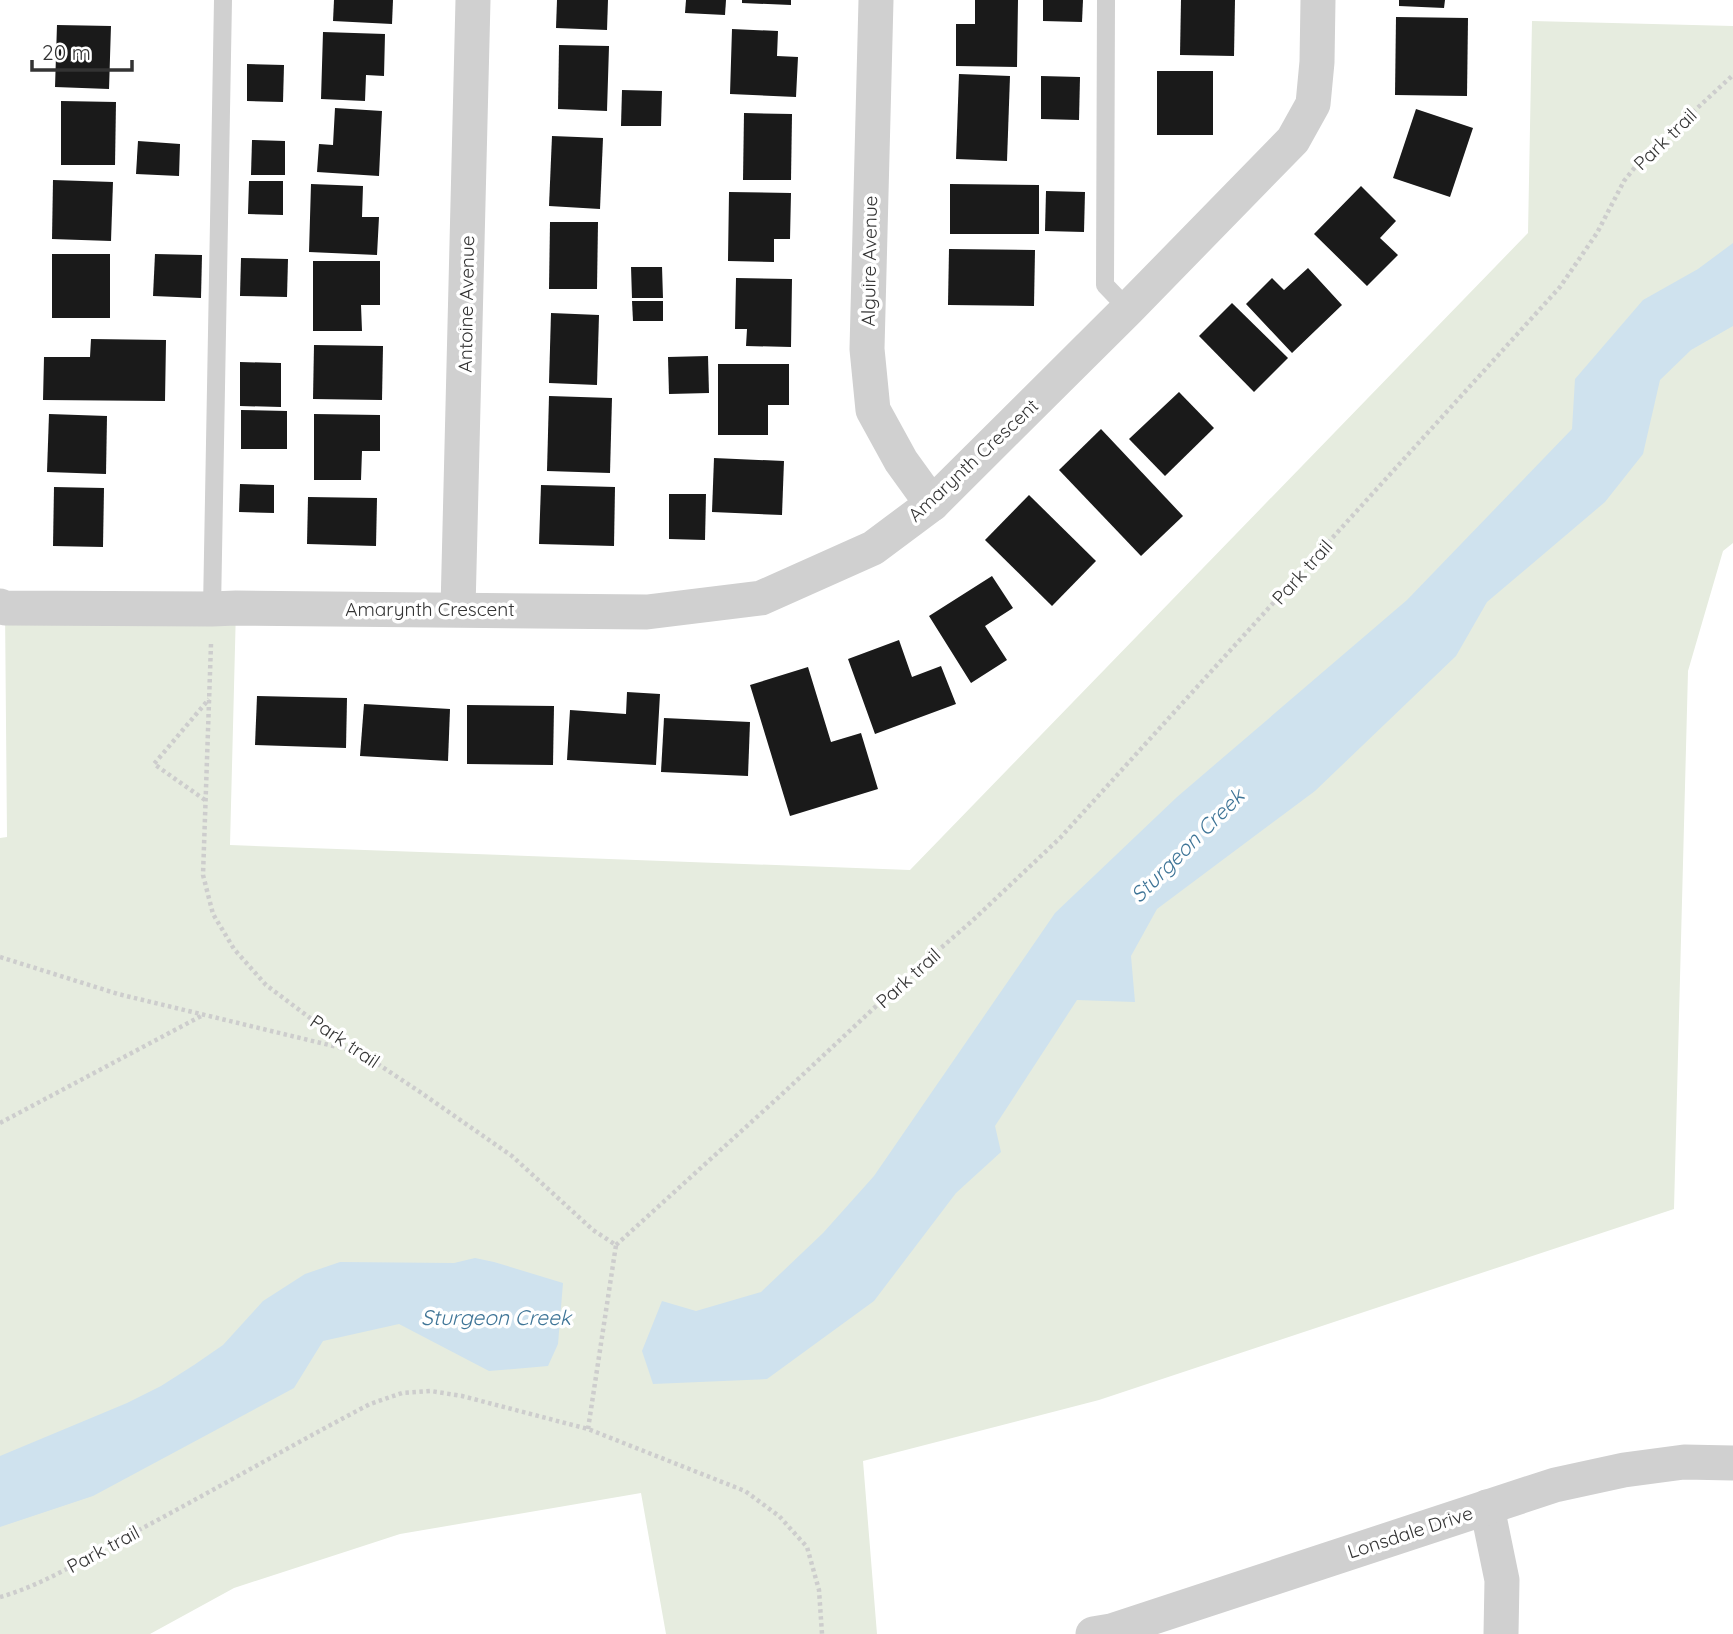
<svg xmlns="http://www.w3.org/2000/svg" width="1733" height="1634" font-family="Quicksand,sans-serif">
<rect width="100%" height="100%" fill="#fff"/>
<polygon fill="#e6ecdf" points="1532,21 1733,26 1733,543 1723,551 1688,671 1674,1209 1099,1400 863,1461 877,1634 666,1634 641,1493 400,1534 234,1588 150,1634 0,1634 0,838 7,837 5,608 236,608 230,845 910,870 1528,233"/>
<g fill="#cfe2ee">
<polygon points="1733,243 1733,326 1691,350 1660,380 1643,454 1605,502 1487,602 1456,656 1315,791 1157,909 1131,956 1135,1002 1077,1000 995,1126 1001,1152 956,1193 874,1301 767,1379 653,1384 642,1351 662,1301 696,1311 761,1292 823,1233 874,1176 1055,913 1177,797 1407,600 1572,429 1575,379 1643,300 1698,269"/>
<polygon points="475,1258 494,1262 563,1283 558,1344 548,1366 489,1371 399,1324 323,1341 294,1388 93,1496 0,1527 0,1456 127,1403 161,1386 194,1365 223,1345 263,1301 305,1274 340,1262 454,1263"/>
</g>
<g fill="#1a1a1a">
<polygon points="334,0 393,0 392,24 333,21"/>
<polygon points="557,0 608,0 607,30 556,28"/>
<polygon points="686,0 726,0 725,15 685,13"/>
<polygon points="742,0 791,0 791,5 742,3"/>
<polygon points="975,0 1018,0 1017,67 956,66 956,24 975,24"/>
<polygon points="1043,0 1083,0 1082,22 1043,21"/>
<polygon points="1181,0 1235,0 1234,56 1180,55"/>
<polygon points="1399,0 1445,0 1444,8 1399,6"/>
<polygon points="1396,17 1468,18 1467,96 1395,95"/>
<polygon points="57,25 111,26 109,89 55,87"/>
<polygon points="732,29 778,31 777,56 798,57 796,97 730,94"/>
<polygon points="323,32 385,34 384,76 366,75 365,101 321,99"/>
<polygon points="559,45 609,46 607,111 558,109"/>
<polygon points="247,64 284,65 283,102 247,101"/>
<rect x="1157" y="71" width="56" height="64"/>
<polygon points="959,74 1010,76 1007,161 956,159"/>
<polygon points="1041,76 1080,77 1079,120 1041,119"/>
<polygon points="622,90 662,91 661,126 621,126"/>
<polygon points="61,101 116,102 115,165 61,165"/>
<polygon points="335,108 382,111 379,176 317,172 319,144 333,145"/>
<polygon points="1416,109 1473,128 1450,197 1393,178"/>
<polygon points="744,113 792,114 791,180 743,180"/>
<polygon points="552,136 603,138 600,209 549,206"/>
<polygon points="252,140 285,141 285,175 251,175"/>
<polygon points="138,141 180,144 179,176 136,174"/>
<polygon points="53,180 113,182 111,241 52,239"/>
<polygon points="249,181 283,181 283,215 248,214"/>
<polygon points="311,184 363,186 362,217 379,217 377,255 309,252"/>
<polygon points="950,184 1039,185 1039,234 950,234"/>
<polygon points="1361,186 1396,221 1380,238 1398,255 1367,286 1314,234"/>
<polygon points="1046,191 1085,192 1084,232 1045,231"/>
<polygon points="729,192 791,193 790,239 774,239 774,262 728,261"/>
<polygon points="550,222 598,222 597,289 549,289"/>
<polygon points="949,249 1035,250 1034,306 948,305"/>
<rect x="52" y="254" width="58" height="64"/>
<polygon points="155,254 202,255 201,298 153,296"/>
<polygon points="241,258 288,259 287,297 240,296"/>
<polygon points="313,261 380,261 380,305 361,305 362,331 313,331"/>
<polygon points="631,267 662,267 663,298 632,298"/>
<polygon points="1308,268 1342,305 1292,353 1246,304 1272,278 1284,290"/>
<polygon points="736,278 792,279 791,347 746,346 747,329 735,329"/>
<polygon points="632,301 663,301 663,321 633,321"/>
<polygon points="1232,303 1288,358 1254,392 1199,336"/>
<polygon points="551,313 599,315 597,385 549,383"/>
<polygon points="91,339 166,340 165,401 43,400 44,357 90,357"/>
<polygon points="314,345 383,346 382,400 313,399"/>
<polygon points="708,356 709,393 669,394 668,357"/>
<polygon points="240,362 281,363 281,407 240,406"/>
<polygon points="718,364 789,364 789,405 768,405 768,435 718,435"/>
<polygon points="1179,392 1214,428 1165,476 1129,439"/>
<polygon points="549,396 612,398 610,473 547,471"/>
<polygon points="241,410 287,411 287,449 241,449"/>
<polygon points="49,414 107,416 106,474 47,472"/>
<polygon points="314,414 380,415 380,451 362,451 361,480 314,480"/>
<polygon points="1101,429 1183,516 1141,556 1059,470"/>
<polygon points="714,458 784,461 782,515 712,512"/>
<polygon points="240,484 274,485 274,513 239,512"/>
<polygon points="541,485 615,487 614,546 539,544"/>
<polygon points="54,487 104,488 103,547 53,546"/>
<polygon points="669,494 706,494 705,540 669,539"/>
<polygon points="1029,495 1096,561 1052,606 985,540"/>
<polygon points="308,497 377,498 376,546 307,544"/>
<polygon points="992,576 1013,608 985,626 1007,660 971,683 929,616"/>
<polygon points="899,640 912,677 941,666 956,704 875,734 848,659"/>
<polygon points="808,667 831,742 861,733 878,789 790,816 750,685"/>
<polygon points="627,692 660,694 656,765 567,760 570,710 626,714"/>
<polygon points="257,696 347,698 346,748 255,745"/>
<polygon points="364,704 450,709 448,761 360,756"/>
<polygon points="467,705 554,706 553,765 467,764"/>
<polygon points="664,718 750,722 748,776 661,772"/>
</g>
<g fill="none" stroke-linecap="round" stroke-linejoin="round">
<g stroke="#cdcdcd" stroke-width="4.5" stroke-dasharray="3.5 3.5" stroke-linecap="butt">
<polyline points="211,644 203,875 213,914 234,949 266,985 322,1027 423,1094 512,1156 593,1230 616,1245"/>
<polyline points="205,800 154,764 209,699"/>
<polyline points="0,957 118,994 354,1051"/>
<polyline points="0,1123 203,1015"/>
<polyline points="616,1245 780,1096 904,980 972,921 1060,838 1560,287 1597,233 1624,181 1640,161 1733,75"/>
<polyline points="588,1429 616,1245"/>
<path d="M0 1597C40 1586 79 1562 116 1542 201 1498 284 1449 370 1404L402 1393 431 1391 462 1396 588 1429 745 1491 779 1516 807 1547 819 1590 822 1634"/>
</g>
<g stroke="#d0d0d0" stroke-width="18">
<polyline points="1106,0 1105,285 1128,309"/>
<polyline points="212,609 223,0"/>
</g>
<g stroke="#d0d0d0" stroke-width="35">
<polyline points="876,0 867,349 873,410 901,461 932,504"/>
<polyline points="0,606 5,608 212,609 236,608 647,612 761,598 873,548 932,504 1128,309 1293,140 1313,104 1317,62 1318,0"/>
<polyline points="458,609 473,0"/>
<polyline points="1487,1507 1502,1580 1501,1634"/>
<polyline points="1093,1634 1111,1631 1555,1485 1624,1470 1684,1462 1733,1463"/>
</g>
</g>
<g text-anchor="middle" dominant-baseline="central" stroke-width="7" stroke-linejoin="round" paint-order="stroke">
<g font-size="19" fill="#333" stroke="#fff">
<text transform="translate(1665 139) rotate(-44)">Park trail</text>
<text transform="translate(869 261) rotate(-89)">Alguire Avenue</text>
<text transform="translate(466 304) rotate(-89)">Antoine Avenue</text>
<text transform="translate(973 460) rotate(-43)">Amarynth Crescent</text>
<text transform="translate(1302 572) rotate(-48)">Park trail</text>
<text x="430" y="609">Amarynth Crescent</text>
<text transform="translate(908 978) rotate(-42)">Park trail</text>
<text transform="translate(345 1041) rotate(34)">Park trail</text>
<text transform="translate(1410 1532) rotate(-18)">Lonsdale Drive</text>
<text transform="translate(103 1549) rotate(-28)">Park trail</text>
</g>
<g font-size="21" font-style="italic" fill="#3f7597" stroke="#fff">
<text transform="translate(1187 845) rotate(-45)">Sturgeon Creek</text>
<text x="496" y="1317">Sturgeon Creek</text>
</g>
</g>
<path d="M32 60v10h100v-10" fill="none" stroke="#333333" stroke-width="3.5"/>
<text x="42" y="60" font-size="21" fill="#333333" stroke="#ffffff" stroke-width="5" paint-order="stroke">20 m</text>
</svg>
